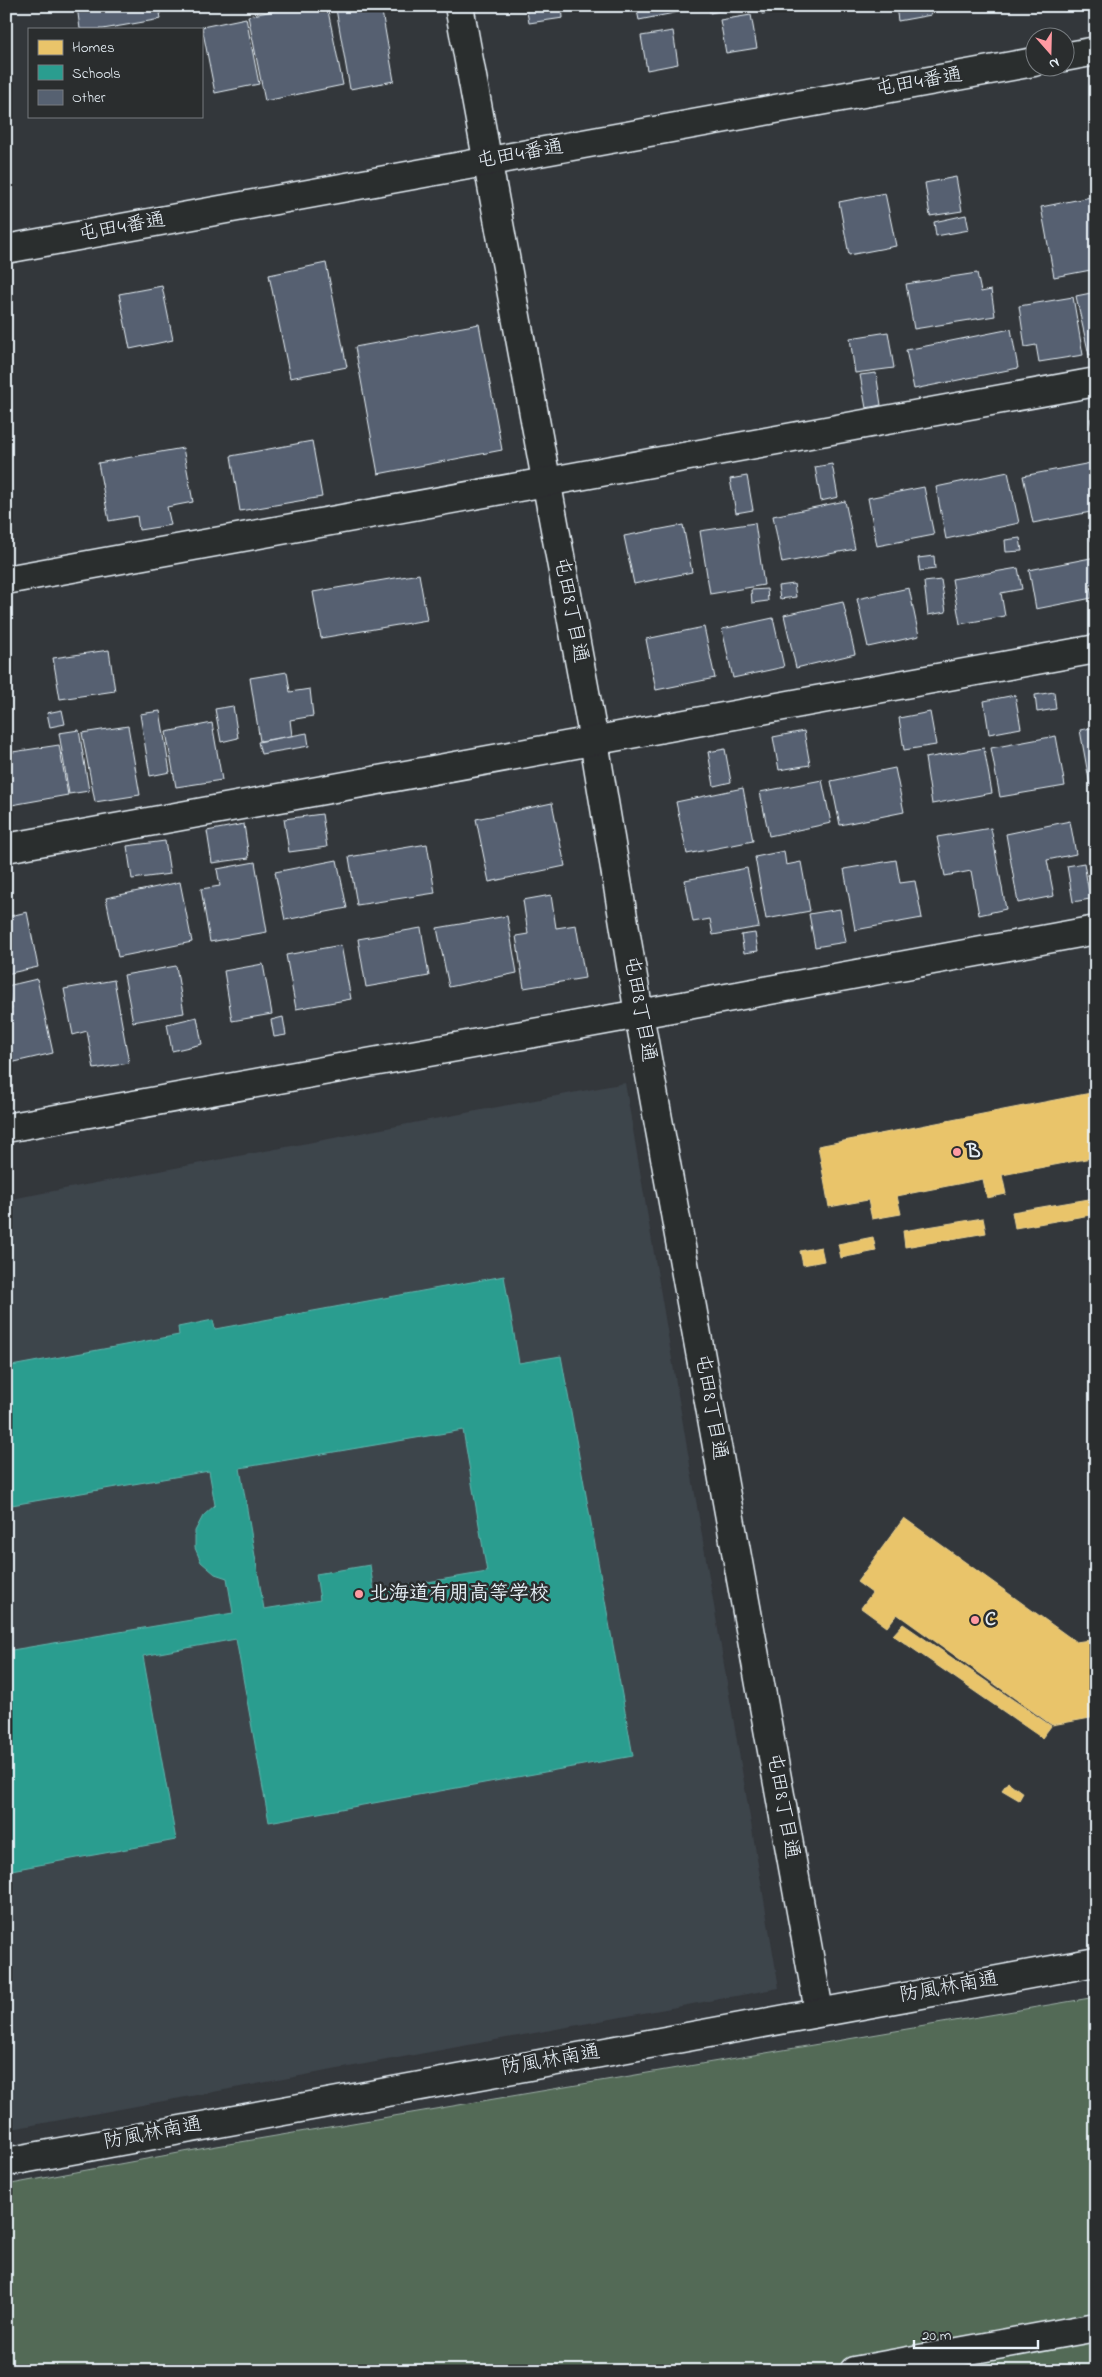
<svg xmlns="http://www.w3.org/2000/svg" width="1102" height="2377" font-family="'Indie Flower','Klee One',sans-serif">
<rect width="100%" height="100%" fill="#33373b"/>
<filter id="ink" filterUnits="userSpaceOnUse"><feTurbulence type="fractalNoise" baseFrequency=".02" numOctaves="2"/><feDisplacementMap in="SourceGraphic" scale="10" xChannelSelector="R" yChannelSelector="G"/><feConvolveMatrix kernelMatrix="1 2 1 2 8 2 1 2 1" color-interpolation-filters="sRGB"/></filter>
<g filter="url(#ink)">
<polygon fill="#3e444b" points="625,1083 779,1988 6,2130 6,1200"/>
<polygon fill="#526a56" stroke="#9daea7" points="1096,1997 1096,2371 6,2371 6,2185 211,2147"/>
<g fill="#e9c46a" stroke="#e9d295">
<polygon points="1096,1092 1096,1176 1091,1158 1002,1175 1006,1194 987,1198 983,1179 897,1196 901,1214 872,1219 868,1200 829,1207 818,1146"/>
<polygon points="1095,1198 1096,1214 1015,1228 1012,1212"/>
<polygon points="983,1218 986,1233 905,1247 903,1231"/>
<polygon points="873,1237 876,1251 841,1258 838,1244"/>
<polygon points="821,1247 824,1261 803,1265 800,1251"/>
<polygon points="904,1518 1076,1642 1096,1639 1096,1717 1052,1725 897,1614 887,1627 861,1608 872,1593 857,1582"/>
<polygon points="903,1624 1051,1726 1042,1738 893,1635"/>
<polygon points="1008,1782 1023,1793 1019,1800 1002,1790"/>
</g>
<path fill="#2a9d8f" stroke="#63b6ae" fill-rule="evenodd" d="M504 1276 519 1363 561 1356 633 1756 269 1822 236 1639 143 1656 176 1840 6 1871V1651L233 1613 227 1578 215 1574 201 1562 195 1548V1531L203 1516 215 1505 209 1471 6 1506V1367L179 1335 178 1327 213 1320 215 1329ZM463 1430 487 1572 374 1591 370 1565 316 1574 320 1600 264 1609 240 1468Z"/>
<g fill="#566171" stroke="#e8f1f8">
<polygon points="77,6 159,6 161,19 103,29 80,29"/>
<polygon points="297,6 327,6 343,85 265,101 248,16"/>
<polygon points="351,6 381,6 394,81 350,89 336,9"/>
<polygon points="526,6 562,6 563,18 529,23"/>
<polygon points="636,6 678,6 679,12 639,20"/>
<polygon points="709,6 742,6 742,7 710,13"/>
<polygon points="760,6 801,6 762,14"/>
<polygon points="896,6 929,6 931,15 898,21"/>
<polygon points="751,15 757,48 726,53 720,20"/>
<polygon points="246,18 259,84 215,93 202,27"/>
<polygon points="673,31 678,64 647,70 641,36"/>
<polygon points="956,177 962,211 930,216 925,183"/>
<polygon points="885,193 896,246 849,255 839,202"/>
<polygon points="1096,196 1096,269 1054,277 1041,207"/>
<polygon points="966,215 969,230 936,236 934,222"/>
<polygon points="326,263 347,367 290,378 269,275"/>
<polygon points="977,273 981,292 991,290 995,316 914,329 906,284"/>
<polygon points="162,286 173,340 130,349 119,294"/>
<polygon points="1096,292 1096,354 1089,355 1076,296"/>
<polygon points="1073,297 1083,355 1039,362 1036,345 1025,347 1019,306"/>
<polygon points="479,324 502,450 378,474 355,347"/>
<polygon points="1011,329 1018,368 914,389 906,350"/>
<polygon points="888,332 894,368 855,373 850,338"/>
<polygon points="876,373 881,405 866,408 860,375"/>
<polygon points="1096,418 1096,448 1090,419"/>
<polygon points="312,441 322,497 240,511 231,456"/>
<polygon points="183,448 193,502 167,507 171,525 139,530 137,516 109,521 98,463"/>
<polygon points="1096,462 1096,511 1033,523 1023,476"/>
<polygon points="832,464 838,497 821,501 815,467"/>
<polygon points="1008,472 1019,523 946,539 936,487"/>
<polygon points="747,476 753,510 736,513 730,479"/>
<polygon points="924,487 934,535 877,546 868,498"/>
<polygon points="845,501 855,549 782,563 773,516"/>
<polygon points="755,523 764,585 710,594 700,531"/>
<polygon points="1096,524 1096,540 1091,541 1088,525"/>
<polygon points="683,525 692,572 634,584 624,536"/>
<polygon points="1020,538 1022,551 1006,552 1005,540"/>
<polygon points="934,556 935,569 920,571 918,558"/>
<polygon points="1096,557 1096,584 1090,585 1092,598 1036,609 1029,570"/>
<polygon points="1018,568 1022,589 1001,593 1005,616 960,624 952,579"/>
<polygon points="419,574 427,620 321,638 313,592"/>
<polygon points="941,580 946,612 928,615 924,582"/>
<polygon points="794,584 796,597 780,599 778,586"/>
<polygon points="909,588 919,636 868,647 857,599"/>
<polygon points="767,589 768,601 752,603 751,590"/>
<polygon points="843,602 855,654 796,668 784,615"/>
<polygon points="773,618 784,667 733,678 722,629"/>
<polygon points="704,627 715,678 656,690 646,639"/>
<polygon points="109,650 115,691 60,699 53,658"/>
<polygon points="287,672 290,692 310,689 313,716 290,720 292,736 260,741 250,678"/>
<polygon points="1054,692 1056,709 1037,712 1035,695"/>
<polygon points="1015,695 1021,728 989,734 984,701"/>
<polygon points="233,706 238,738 221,742 215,709"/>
<polygon points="62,710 65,724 50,727 47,713"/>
<polygon points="160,711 170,772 150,776 140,714"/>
<polygon points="930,712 936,745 904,750 899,718"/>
<polygon points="212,723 222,780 176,787 166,732"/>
<polygon points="128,726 140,795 95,802 82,733"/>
<polygon points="1096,727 1096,784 1090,785 1080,730"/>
<polygon points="79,730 89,791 69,794 59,733"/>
<polygon points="804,731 810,765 779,770 773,737"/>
<polygon points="307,733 309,746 261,754 258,742"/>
<polygon points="1056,736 1065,786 1000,797 991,748"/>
<polygon points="59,745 68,795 6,806 6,753"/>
<polygon points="984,748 992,793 932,804 925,758"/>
<polygon points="725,749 731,782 714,786 708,752"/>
<polygon points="895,768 904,812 840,825 831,781"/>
<polygon points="822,780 831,823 769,836 760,792"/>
<polygon points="743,788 753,841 687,854 676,802"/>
<polygon points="552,803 565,866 489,882 476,819"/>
<polygon points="322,814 327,847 289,852 284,819"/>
<polygon points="1070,821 1076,854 1047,860 1054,896 1018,903 1006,834"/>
<polygon points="244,824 249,858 212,863 207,831"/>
<polygon points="991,828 1006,909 979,915 971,871 945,876 937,837"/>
<polygon points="165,841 170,874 132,879 127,846"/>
<polygon points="427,844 435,893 357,905 349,857"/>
<polygon points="784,851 786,865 801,862 810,911 766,919 755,857"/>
<polygon points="337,860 347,908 285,920 275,872"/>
<polygon points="896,860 900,883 915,881 922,918 855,930 844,869"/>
<polygon points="255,862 267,932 210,942 201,889 220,886 217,869"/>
<polygon points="1084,863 1090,899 1073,902 1067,866"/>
<polygon points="1096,863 1096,897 1095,897 1089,864"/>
<polygon points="747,868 759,927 713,935 710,919 693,922 685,880"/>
<polygon points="180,882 192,942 118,957 106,898"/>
<polygon points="551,895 556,928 576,925 585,978 524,988 516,936 528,934 523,900"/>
<polygon points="840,909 846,942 815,947 809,914"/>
<polygon points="27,912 38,967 6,974 6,917"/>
<polygon points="507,916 517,973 449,987 437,928"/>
<polygon points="421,928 429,976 366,987 358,939"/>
<polygon points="755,933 758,951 744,953 741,935"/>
<polygon points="341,945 351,999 296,1009 286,955"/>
<polygon points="263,964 272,1014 232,1021 224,971"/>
<polygon points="176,966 184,1013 133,1022 124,975"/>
<polygon points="37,979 53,1053 6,1064 6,1011 12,1009 7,986"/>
<polygon points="114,980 129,1063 94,1069 87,1031 73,1035 64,989"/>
<polygon points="197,1017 202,1044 172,1051 167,1024"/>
<polygon points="283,1017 286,1035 274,1037 271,1020"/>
</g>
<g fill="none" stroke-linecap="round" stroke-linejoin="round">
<g stroke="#e8f1f8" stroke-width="31">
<g id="street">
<polyline points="459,6 594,741 639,1014 819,2011"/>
<polyline points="6,580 1096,382"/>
<polyline points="6,848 1096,649"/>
<polyline points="6,1128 639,1014 1096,930"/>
<polyline points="854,2371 1096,2327"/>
</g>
</g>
<g stroke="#e8f1f8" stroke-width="31">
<g id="secondary">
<polyline points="1064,57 1096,51"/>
<polyline points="6,249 1034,62"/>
<polyline points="6,2162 1096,1962"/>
</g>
</g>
<use href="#street" stroke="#2a2d2e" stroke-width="28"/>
<use href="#secondary" stroke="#2a2d2e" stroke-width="28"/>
</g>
</g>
<g fill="#ff9aa2" stroke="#2a2d2e" stroke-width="2">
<circle cx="957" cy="1152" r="5"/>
<circle cx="359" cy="1594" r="5"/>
<circle cx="975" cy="1620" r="5"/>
</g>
<g text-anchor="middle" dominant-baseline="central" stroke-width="5" stroke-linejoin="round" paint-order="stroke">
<g font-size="20" fill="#e8f1f8" stroke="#2a2d2e">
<text transform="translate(919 83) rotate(-10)">屯田4番通</text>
<text transform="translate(520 155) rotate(-10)">屯田4番通</text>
<text transform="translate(122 228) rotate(-10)">屯田4番通</text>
<text transform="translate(570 610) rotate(79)">屯田8丁目通</text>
<text transform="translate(639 1009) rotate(80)">屯田8丁目通</text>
<text transform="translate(710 1407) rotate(80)">屯田8丁目通</text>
<text transform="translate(782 1806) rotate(80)">屯田8丁目通</text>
<text transform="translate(949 1988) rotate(-10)">防風林南通</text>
<text transform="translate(551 2061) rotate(-10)">防風林南通</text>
<text transform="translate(153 2134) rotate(-11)">防風林南通</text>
</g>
<g font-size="20" font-weight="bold" fill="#e8f1f8" stroke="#2a2d2e" text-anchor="start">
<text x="967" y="1152">B</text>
<text x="369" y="1594">北海道有朋高等学校</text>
<text x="985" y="1620">C</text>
</g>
</g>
<rect width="1102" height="2377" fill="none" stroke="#2a2d2e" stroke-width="25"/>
<rect x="12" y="12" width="1077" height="2352" fill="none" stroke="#e8f1f8" stroke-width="2" filter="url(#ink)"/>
<rect x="28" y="28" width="175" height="90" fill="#2a2d2e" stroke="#767b7f"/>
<rect x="38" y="40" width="25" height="15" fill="#e9c46a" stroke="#767b7f"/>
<text x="72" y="52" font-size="15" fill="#e8f1f8">Homes</text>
<rect x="38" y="65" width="25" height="15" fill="#2a9d8f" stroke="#767b7f"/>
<text x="72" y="78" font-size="15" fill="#e8f1f8">Schools</text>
<rect x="38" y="90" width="25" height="15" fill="#566171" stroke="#767b7f"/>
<text x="72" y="102" font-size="15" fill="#e8f1f8">Other</text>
<g transform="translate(1050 52) rotate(160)"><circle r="24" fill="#2a2d2e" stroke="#767b7f"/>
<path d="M0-4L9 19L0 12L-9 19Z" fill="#ff9aa2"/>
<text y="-8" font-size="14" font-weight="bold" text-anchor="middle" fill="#e8f1f8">N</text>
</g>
<path d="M914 2340v8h124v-8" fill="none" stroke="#e8f1f8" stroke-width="2.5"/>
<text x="922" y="2340" font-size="15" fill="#e8f1f8" stroke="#2a2d2e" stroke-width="4" paint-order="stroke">20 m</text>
</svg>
